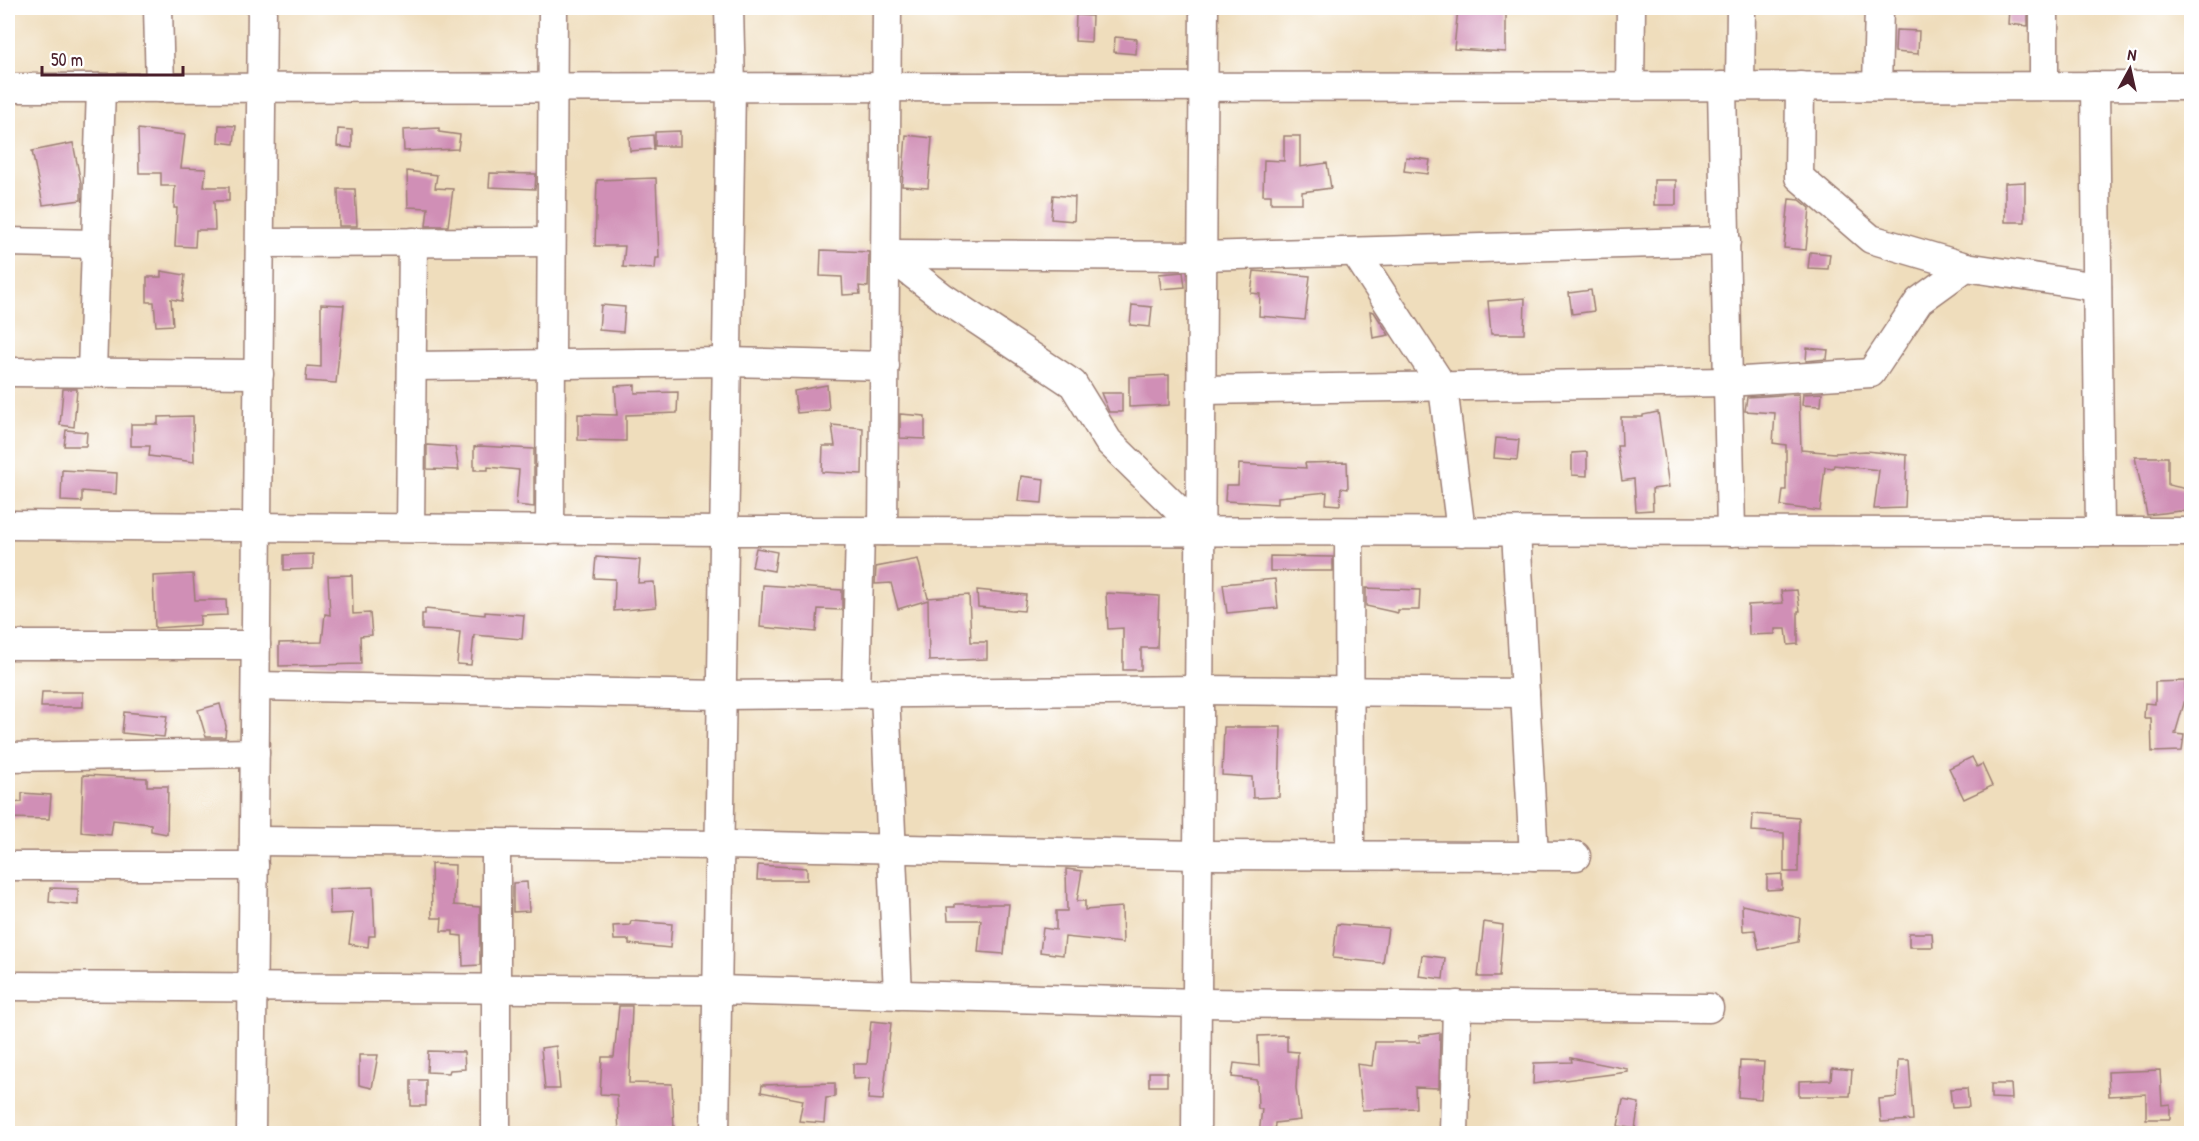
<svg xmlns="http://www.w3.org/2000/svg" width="2199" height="1141" font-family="'Patrick Hand',sans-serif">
<rect width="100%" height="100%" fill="#fff"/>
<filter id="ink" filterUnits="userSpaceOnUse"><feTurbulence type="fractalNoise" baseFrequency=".0167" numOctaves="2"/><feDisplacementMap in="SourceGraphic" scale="12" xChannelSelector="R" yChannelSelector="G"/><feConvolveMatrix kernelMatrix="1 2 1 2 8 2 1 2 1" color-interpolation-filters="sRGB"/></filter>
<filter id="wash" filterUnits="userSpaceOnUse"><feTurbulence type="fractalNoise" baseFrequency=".008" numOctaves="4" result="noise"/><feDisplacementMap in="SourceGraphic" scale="24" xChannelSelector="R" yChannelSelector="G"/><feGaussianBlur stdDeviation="1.35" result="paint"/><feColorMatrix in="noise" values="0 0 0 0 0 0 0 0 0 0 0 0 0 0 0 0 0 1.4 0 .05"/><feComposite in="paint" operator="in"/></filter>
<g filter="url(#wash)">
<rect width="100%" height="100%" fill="#efddbc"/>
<g id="blocks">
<g fill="#d08fb6">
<polygon points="1458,8 1506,8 1506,52 1454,49"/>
<polygon points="2009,8 2028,8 2028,26 2008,24"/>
<polygon points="1076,15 1092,16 1091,42 1075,41"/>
<polygon points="1896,30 1919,31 1918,54 1895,52"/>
<polygon points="1115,37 1137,39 1136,54 1114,52"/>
<polygon points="219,125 236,126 234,144 218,142"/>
<polygon points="439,128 439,132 460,135 458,149 404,151 403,130"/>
<polygon points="138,129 185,135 181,168 206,169 204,187 229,187 229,201 214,201 215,230 196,230 195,247 175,246 177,208 174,208 175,186 161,186 161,173 139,173"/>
<polygon points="338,129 352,130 352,148 337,146"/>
<polygon points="680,131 680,146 655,146 655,132"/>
<polygon points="653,135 654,149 630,151 629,137"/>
<polygon points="906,135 932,138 928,188 902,186"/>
<polygon points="1284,136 1300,136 1300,167 1327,163 1331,188 1302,192 1302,203 1271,203 1271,195 1263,195 1264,160 1284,161"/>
<polygon points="73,143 81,183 81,200 43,205 32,151"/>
<polygon points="1406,157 1430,160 1428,174 1404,171"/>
<polygon points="407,171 437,175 435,188 453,189 448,226 426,226 428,208 408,207"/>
<polygon points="490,173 536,174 535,189 489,187"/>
<polygon points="656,178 659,258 656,258 655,269 623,267 625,246 595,246 597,180"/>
<rect x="1654" y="180" width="22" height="25"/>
<polygon points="2025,182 2025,222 2005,222 2005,183"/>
<polygon points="338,189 355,189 357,226 339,226"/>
<polygon points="1053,195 1075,197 1074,221 1051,219"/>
<polygon points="1789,199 1800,200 1810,208 1806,250 1784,248"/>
<polygon points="821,250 869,252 868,287 859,286 860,294 843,295 842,277 820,276"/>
<polygon points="1810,252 1830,254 1828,269 1808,268"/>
<polygon points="161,271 185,275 182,301 171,299 173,325 156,326 154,302 147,302 147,277 161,277"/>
<polygon points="1254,271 1310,276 1305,320 1259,316 1260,294 1251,293"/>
<polygon points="1183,272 1185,287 1161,289 1159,274"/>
<polygon points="1591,290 1594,311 1572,314 1569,293"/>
<polygon points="1525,298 1524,334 1491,334 1488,301"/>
<polygon points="321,304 344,305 336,383 306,381 307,366 321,367"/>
<polygon points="601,305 625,307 623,332 599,330"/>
<polygon points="1132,305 1152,307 1150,327 1130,325"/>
<polygon points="1370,311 1374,312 1389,335 1373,338"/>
<polygon points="1807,348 1828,350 1827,359 1806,361"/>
<polygon points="1169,375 1169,405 1129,407 1129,377"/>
<polygon points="635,385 635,393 678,392 677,413 626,415 626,441 578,440 578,414 617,415 615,386"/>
<polygon points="827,385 829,410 797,413 794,391"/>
<polygon points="63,389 77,389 74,427 60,425"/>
<polygon points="1101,393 1122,393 1122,412 1109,412"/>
<polygon points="1822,393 1821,406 1802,405 1803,394"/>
<polygon points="1799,394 1801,450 1835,453 1866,451 1907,455 1905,508 1874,509 1879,470 1834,465 1833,468 1825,467 1820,511 1781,506 1783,490 1786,490 1786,445 1773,443 1775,413 1745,411 1747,397"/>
<polygon points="1658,412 1669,487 1652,489 1653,510 1636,511 1634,479 1622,481 1617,446 1622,446 1621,417 1643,417 1643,415"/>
<polygon points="900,414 925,416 925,439 900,438"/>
<polygon points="193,416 194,462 149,456 150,446 131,446 131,424 158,424 158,417"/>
<polygon points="832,425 863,428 862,474 822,472 823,446 835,446"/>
<polygon points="66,430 87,432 86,446 64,446"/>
<polygon points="1496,438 1519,440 1517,460 1494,458"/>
<polygon points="427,445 455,447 459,470 427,469"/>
<polygon points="480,446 534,449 534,507 516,505 519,470 488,467 488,470 474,470 474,447"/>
<polygon points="1587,452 1587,476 1572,475 1572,453"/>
<polygon points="2135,457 2168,457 2168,485 2192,490 2188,512 2179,511 2147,515"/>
<polygon points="1347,462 1348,489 1341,488 1340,505 1326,504 1327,492 1278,497 1278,504 1225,501 1226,485 1238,485 1239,464 1306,468 1305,463"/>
<polygon points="62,470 117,473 116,494 82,491 82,502 61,501"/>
<polygon points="1021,476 1044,479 1042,503 1018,501"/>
<polygon points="756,548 777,552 774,571 752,567"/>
<polygon points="313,554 313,569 284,570 284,555"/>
<polygon points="1270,556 1333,557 1333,571 1270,571"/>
<polygon points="596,557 640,560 638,583 654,582 656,607 614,611 615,579 594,578"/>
<polygon points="918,559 928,598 969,595 971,642 987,642 987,659 929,661 928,600 898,609 891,583 875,584 876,567"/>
<polygon points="193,574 195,600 226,600 227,615 200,616 200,625 155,628 153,576"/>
<polygon points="352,575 353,614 370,613 372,635 360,636 361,664 279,666 279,643 322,642 325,614 330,615 328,576"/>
<polygon points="1275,579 1278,608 1227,613 1223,584"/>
<polygon points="763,585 842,590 842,610 818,609 816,632 760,627"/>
<polygon points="1366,588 1420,590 1419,610 1398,610 1398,613 1366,606"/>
<polygon points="977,590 1026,595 1024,611 978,607"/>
<polygon points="1797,590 1800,611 1798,611 1798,644 1788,645 1786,629 1775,629 1775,634 1749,635 1748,605 1783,603 1781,591"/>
<polygon points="1106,593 1159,596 1157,648 1141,648 1141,670 1123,670 1123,628 1108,629"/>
<polygon points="425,609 485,615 485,612 524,615 522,639 474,635 471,665 457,664 460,632 422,630 422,614 425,614"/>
<polygon points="2185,681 2185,700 2175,734 2184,735 2182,751 2152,752 2151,718 2144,718 2145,703 2155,704 2155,682"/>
<polygon points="42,692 83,692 83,707 41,707"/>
<polygon points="220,704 226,726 225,737 206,737 198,710"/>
<polygon points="124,712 167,716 164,737 122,733"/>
<polygon points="1224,727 1281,727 1279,797 1253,798 1252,777 1222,775"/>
<polygon points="1972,757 1977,767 1982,764 1992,786 1964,799 1949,768"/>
<polygon points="83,775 147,778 147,786 168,786 167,834 151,831 151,824 113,820 111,835 81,832"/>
<polygon points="22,793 51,795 49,819 8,818 8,803 22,802"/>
<polygon points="1753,814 1799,818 1798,872 1784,872 1784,833 1752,831"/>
<polygon points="431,864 455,865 454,905 480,907 480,965 463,966 462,936 453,935 453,931 441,931 442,918 432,918"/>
<polygon points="758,865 807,868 807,880 757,880"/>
<polygon points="1066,869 1082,871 1077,901 1085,901 1085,910 1122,907 1123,943 1065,937 1063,955 1040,952 1043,928 1056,930 1056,911 1067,911"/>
<polygon points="1782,874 1782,889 1767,890 1767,875"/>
<polygon points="527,882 529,911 513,912 513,883"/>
<polygon points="373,887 375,936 369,936 368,947 349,944 353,913 330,914 329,889"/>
<polygon points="50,888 78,889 78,905 49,902"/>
<polygon points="955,904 1009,904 1004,954 978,952 981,920 948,920 947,907 955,907"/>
<polygon points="1742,905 1800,918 1798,942 1759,950 1755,930 1743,931"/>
<polygon points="631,921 672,924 670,948 629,944 629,940 614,940 613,926 630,925"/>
<polygon points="1484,922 1503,925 1499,977 1478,977"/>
<polygon points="1337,924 1388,928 1383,963 1333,958"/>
<polygon points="1909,933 1932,933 1933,947 1909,947"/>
<polygon points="1422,955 1445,958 1443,979 1419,976"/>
<polygon points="619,1006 632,1006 629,1083 672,1084 674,1130 619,1133 617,1095 600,1094 602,1057 614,1057"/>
<polygon points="871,1021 891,1023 883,1100 868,1099 870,1078 853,1079 853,1064 867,1064"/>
<polygon points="1440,1033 1439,1088 1415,1087 1416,1108 1362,1110 1357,1064 1372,1066 1375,1042 1420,1042 1419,1036"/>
<polygon points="1287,1035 1287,1051 1298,1052 1296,1088 1300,1120 1275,1123 1274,1134 1259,1134 1262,1109 1258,1109 1257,1080 1232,1077 1234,1063 1259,1066 1258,1036"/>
<polygon points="556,1046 560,1089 545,1089 541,1048"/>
<polygon points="428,1051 464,1052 465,1069 450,1070 449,1073 427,1072"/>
<polygon points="359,1055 378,1055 372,1088 359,1085"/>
<polygon points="1571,1058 1628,1069 1628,1072 1533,1084 1534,1063 1572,1062"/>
<polygon points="1898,1060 1909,1060 1913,1120 1881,1122 1879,1099 1897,1097"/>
<polygon points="1740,1061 1764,1062 1761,1099 1738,1097"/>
<polygon points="1832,1068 1852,1070 1850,1096 1799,1096 1799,1081 1831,1080"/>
<polygon points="2160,1070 2162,1105 2170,1104 2170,1119 2146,1119 2146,1094 2109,1096 2108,1072"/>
<rect x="1149" y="1072" width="18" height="14"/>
<rect x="411" y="1080" width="15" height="26"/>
<polygon points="835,1083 835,1097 826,1098 824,1123 799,1121 803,1100 761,1092 762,1085"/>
<polygon points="1991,1084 2011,1084 2012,1099 1991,1098"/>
<polygon points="1967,1088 1969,1107 1952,1108 1950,1089"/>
<polygon points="1623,1100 1639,1103 1635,1129 1618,1126"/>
</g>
</g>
</g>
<g filter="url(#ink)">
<use href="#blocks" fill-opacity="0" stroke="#9c7e74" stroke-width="1.5"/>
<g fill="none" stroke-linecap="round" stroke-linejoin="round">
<g stroke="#9c7e74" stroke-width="31">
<g id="minor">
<polyline points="158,8 160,88"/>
<polyline points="2044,8 2044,86"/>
<polyline points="1630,86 1631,8"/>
<polyline points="1722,86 1731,532"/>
<polyline points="1740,86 1741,8"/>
<polyline points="1800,86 1799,177 1871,239 1966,267"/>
<polyline points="1877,86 1879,8"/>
<polyline points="2095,86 2100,532"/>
<polyline points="8,88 2192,86"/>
<polyline points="8,242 96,244"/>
<polyline points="260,243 551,242"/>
<polyline points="1355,252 1443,387 1461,532"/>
<polyline points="412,366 727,362 885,366"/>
<polyline points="8,372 259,374"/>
<polyline points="92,372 101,88"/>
<polyline points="1202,390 1728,382 1871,373 1919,301 1966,267 2097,287"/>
<polyline points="8,525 724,531 2192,532"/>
<polyline points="410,528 413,242"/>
<polyline points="550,530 553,8"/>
<polyline points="883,531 887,8"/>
<polyline points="1201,532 1108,441 1073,384 944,298 887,254 1203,256 1726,241"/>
<polyline points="1349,532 1350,855"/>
<polyline points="1516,532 1534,856"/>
<polyline points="8,645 256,645"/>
<polyline points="256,686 722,695 1200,690 1525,693"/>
<polyline points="856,693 860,532"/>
<polyline points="885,693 898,995"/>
<polyline points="8,757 255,753"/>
<polyline points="254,841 720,845 1198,855 1576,856"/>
<polyline points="496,843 496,1134"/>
<polyline points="8,866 254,866"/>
<polyline points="8,986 718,990 1197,1003 1709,1008"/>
<polyline points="251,1134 262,8"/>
<polyline points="715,1134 731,87 729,8"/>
<polyline points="1196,1134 1204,8"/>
<polyline points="1454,1134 1457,1005"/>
</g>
</g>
<use href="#minor" stroke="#fff" stroke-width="28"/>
</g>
</g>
<rect width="2199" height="1141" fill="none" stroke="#fff" stroke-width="30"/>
<g transform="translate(2130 69) rotate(8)" stroke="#ffffff" stroke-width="4.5" paint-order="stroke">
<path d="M0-4.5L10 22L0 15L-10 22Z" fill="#4a1f2b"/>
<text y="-9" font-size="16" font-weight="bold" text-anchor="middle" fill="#4a1f2b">N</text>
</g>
<path d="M42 66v9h141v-9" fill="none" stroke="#4a1f2b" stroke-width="3"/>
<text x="51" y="66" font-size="18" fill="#4a1f2b" stroke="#ffffff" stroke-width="4.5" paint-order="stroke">50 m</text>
</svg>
